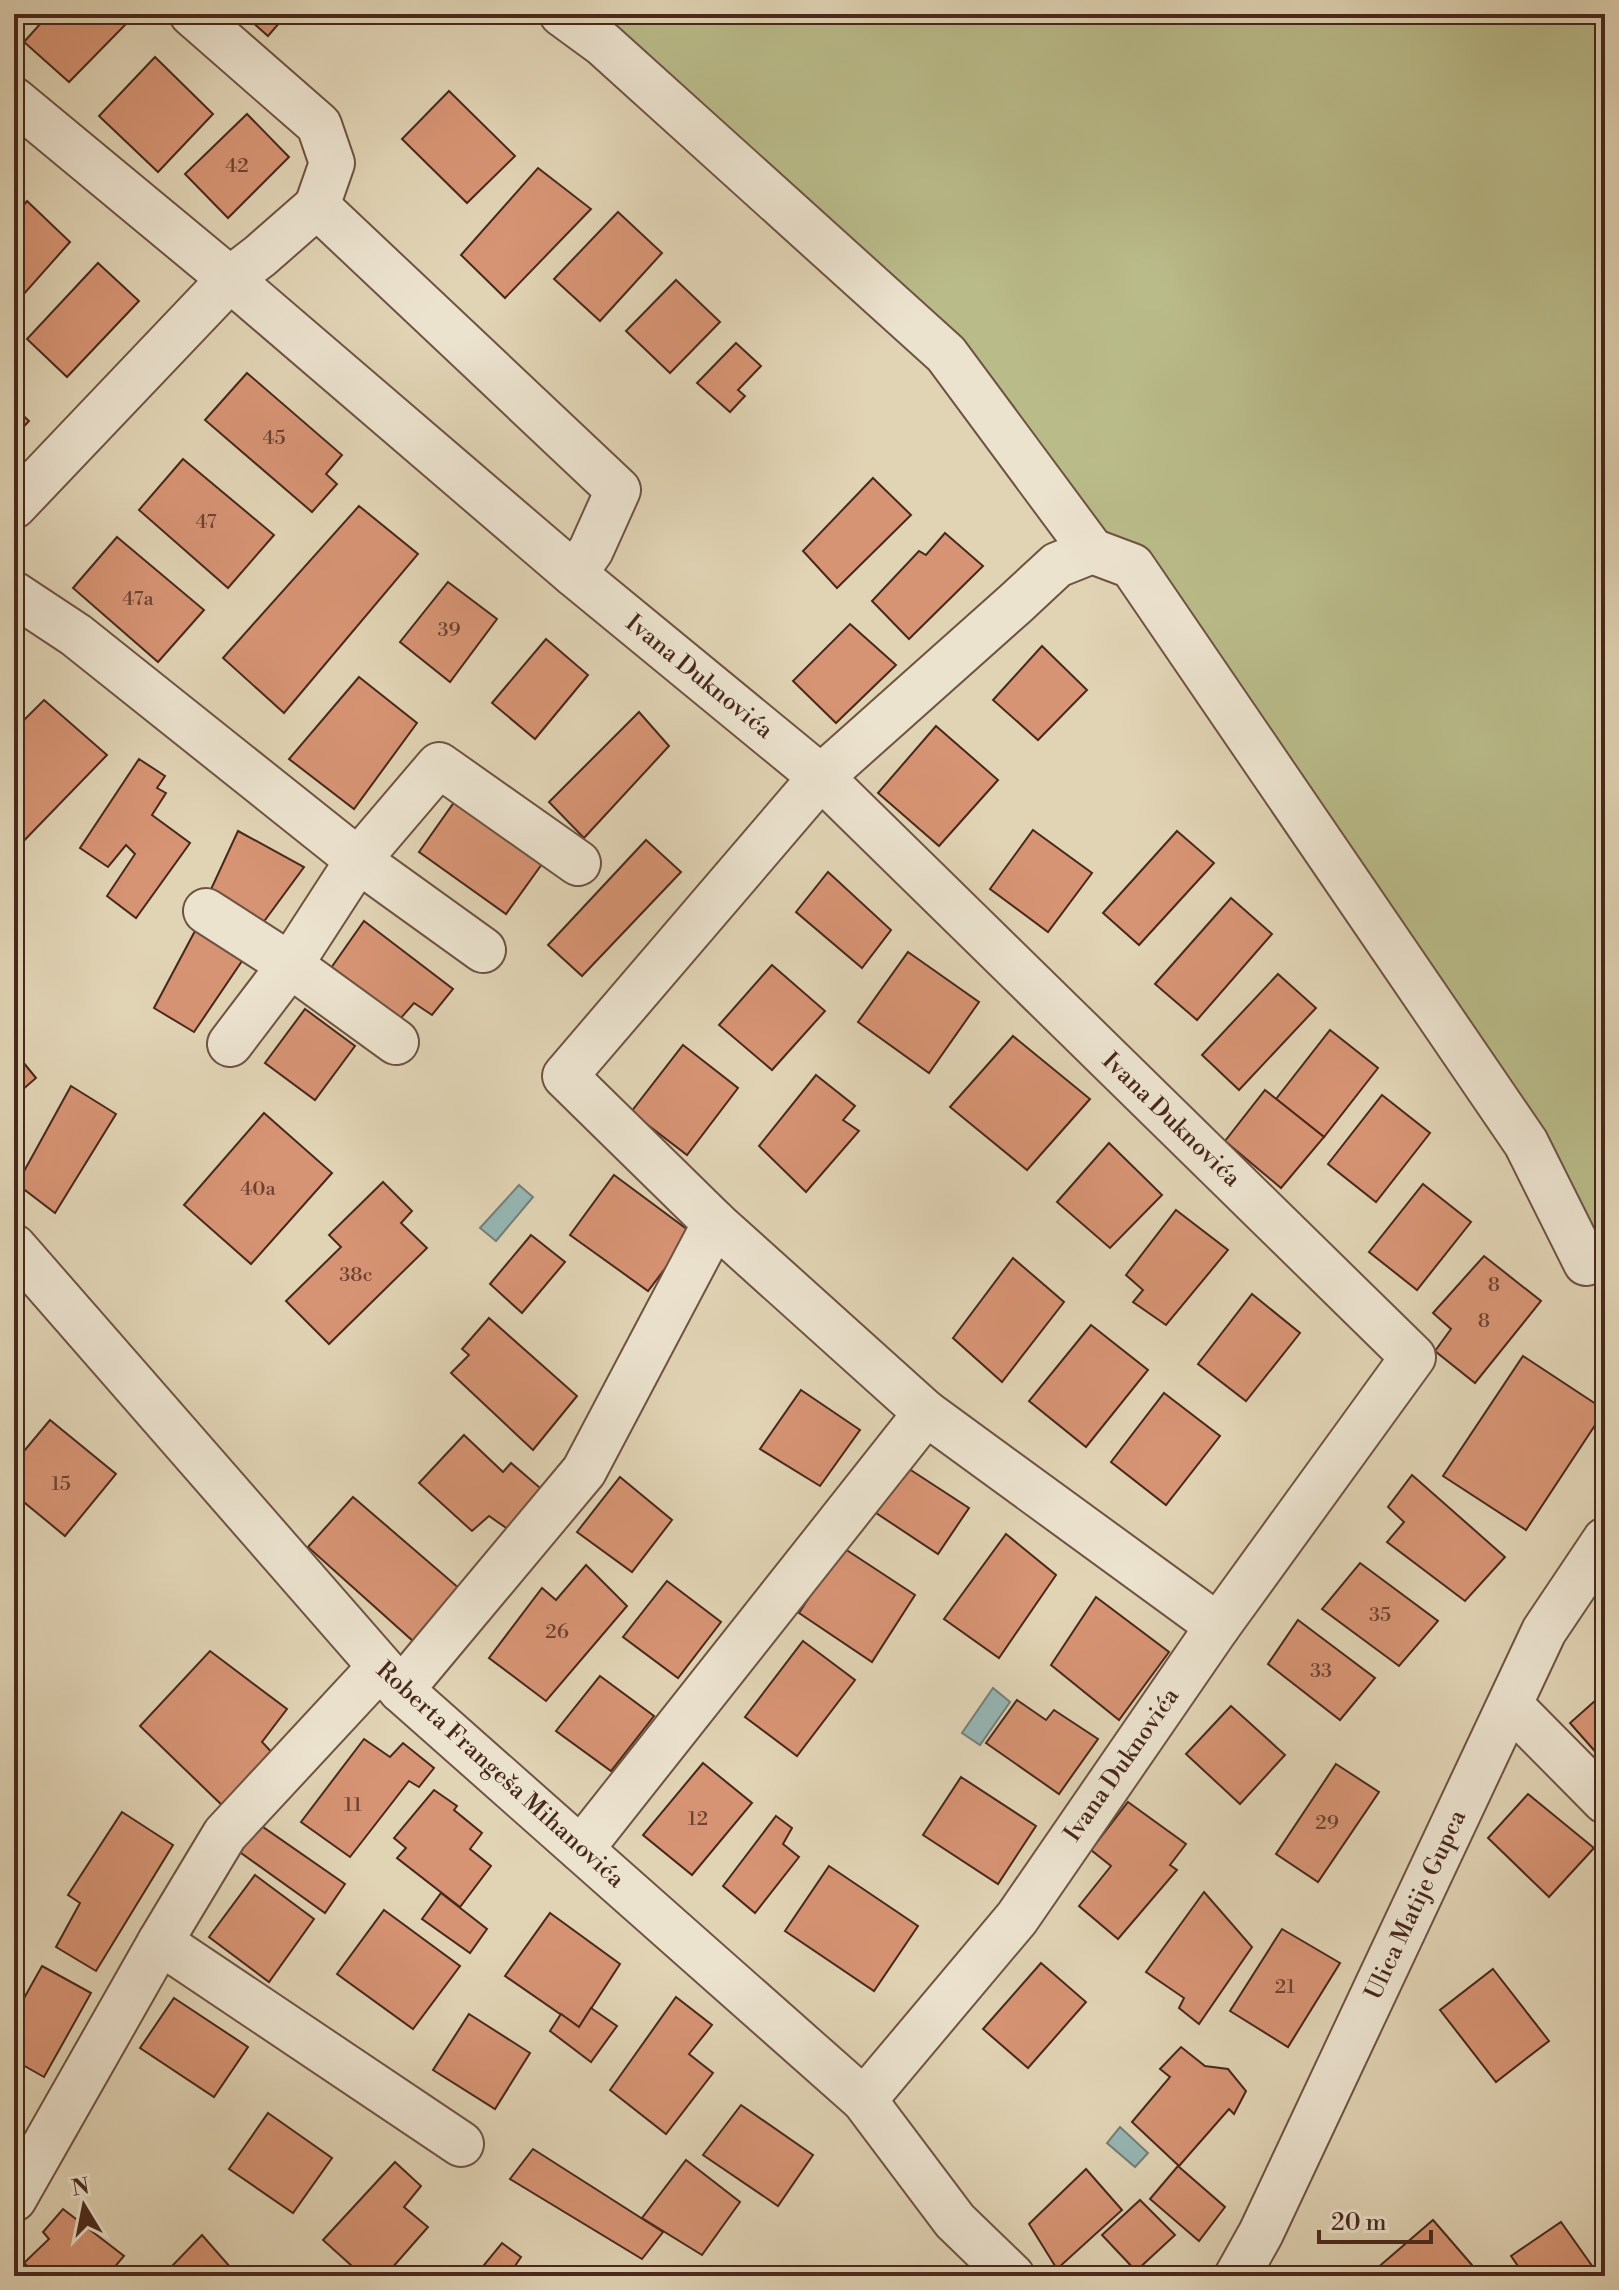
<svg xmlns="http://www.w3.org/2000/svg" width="1619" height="2290" font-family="'Libre Bodoni',serif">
<rect width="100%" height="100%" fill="#e1d4b5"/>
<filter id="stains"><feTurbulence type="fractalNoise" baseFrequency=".0025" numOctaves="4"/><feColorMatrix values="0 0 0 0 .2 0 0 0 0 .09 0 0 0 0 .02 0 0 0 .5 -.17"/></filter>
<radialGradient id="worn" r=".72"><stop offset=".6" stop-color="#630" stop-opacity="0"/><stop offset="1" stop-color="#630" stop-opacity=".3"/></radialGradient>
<polygon fill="#b9bb89" stroke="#817252" stroke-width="2" points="560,14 1605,14 1605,1278 1586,1263 1211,680 946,354"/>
<g fill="#96b7b5" stroke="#777e78" stroke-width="2">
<polygon points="519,1185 533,1197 496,1241 480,1228"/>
<polygon points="993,1688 1010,1702 980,1745 962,1733"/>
<polygon points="1120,2127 1148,2153 1135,2167 1107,2143"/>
</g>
<g fill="#d79474" stroke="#49281c" stroke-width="2">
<polygon points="49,14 74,14 76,16 78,14 114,14 125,25 69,82 24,42"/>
<polygon points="243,14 287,14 268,36"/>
<polygon points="155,57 213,114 158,172 99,116"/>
<polygon points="449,91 515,156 467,203 402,139"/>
<polygon points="247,114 289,157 228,218 185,174"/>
<polygon points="538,168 591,209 505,298 461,255"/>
<polygon points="27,201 70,242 15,304 14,217"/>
<polygon points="618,212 662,253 600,321 554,279"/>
<polygon points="98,263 139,301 67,377 27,339"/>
<polygon points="676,280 720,322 670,373 626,331"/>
<polygon points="736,343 761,366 738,390 745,396 730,412 697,383"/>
<polygon points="247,373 342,455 326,474 337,484 312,512 205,420"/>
<polygon points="14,407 29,421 14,437"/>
<polygon points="183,459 274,535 228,588 139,510"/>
<polygon points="873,478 911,515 837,588 803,551"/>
<polygon points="359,506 418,554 284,713 223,658"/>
<polygon points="945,533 983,566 909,639 872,601 919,551 926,555"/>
<polygon points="117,537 204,610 158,662 73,588"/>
<polygon points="448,582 497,619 450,682 400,642"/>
<polygon points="850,624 896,665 836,723 793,681"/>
<polygon points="546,639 588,675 535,739 492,703"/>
<polygon points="1042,646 1087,690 1038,740 993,700"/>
<polygon points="359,677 417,723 354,809 289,759"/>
<polygon points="44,700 107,755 14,851 14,730"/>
<polygon points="639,712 669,746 584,838 549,802"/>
<polygon points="936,726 998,780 939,846 878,793"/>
<polygon points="139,759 165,776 157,788 166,793 152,815 190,843 136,918 107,896 135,854 126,845 108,867 80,848"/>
<polygon points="455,801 542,864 506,914 419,852"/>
<polygon points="1033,830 1092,873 1048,932 990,889"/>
<polygon points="238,831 304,867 257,931 206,900"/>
<polygon points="1177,831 1214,863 1139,945 1103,913"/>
<polygon points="646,840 681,872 582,976 548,945"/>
<polygon points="828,872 891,930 862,968 796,912"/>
<polygon points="1231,898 1272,934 1197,1020 1155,984"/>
<polygon points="364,921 453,989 432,1015 414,1003 400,1019 331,968"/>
<polygon points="195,931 242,961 194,1032 154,1008"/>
<polygon points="908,952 979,1002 929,1073 858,1022"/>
<polygon points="772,965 825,1011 772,1070 719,1025"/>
<polygon points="1278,974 1316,1008 1239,1090 1202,1055"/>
<polygon points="305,1009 355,1046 315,1100 265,1063"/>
<polygon points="1330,1030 1378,1068 1324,1137 1276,1099"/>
<polygon points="1013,1036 1090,1099 1027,1170 950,1107"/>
<polygon points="683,1045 738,1088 687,1155 631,1112"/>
<polygon points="14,1051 36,1078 14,1097"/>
<polygon points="816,1075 855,1106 843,1120 859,1131 806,1192 759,1146"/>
<polygon points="71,1086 116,1114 55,1213 17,1184"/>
<polygon points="1265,1090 1324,1137 1281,1188 1225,1141"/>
<polygon points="1382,1095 1430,1133 1376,1202 1328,1164"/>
<polygon points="264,1113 332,1173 251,1264 184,1205"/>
<polygon points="1109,1143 1162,1195 1110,1248 1057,1202"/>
<polygon points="614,1175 692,1233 648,1291 570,1235"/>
<polygon points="383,1182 412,1211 401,1223 427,1248 329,1344 286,1301 341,1247 329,1235"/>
<polygon points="1423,1184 1471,1222 1417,1290 1369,1252"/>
<polygon points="1176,1210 1228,1250 1166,1325 1133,1302 1143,1290 1126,1275"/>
<polygon points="531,1235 565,1262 522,1313 490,1284"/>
<polygon points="1484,1256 1541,1301 1475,1383 1435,1351 1451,1329 1433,1313"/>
<polygon points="1013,1258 1064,1302 1002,1382 953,1338"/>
<polygon points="1252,1294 1300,1333 1246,1401 1198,1364"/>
<polygon points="489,1318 577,1396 533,1450 451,1373 469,1355 462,1349"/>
<polygon points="1091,1325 1148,1370 1086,1447 1029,1401"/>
<polygon points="1523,1356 1605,1410 1526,1530 1443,1476"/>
<polygon points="801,1390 860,1430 820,1486 760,1449"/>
<polygon points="1164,1393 1220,1436 1166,1505 1111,1462"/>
<polygon points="50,1420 116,1474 65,1536 14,1494 14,1463"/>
<polygon points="464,1435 503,1472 511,1463 546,1493 512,1532 489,1516 472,1531 419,1483"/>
<polygon points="900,1463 969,1508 938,1554 870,1509"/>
<polygon points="1412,1475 1505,1557 1465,1601 1387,1542 1404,1522 1388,1507"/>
<polygon points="620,1477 672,1520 632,1572 577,1532"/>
<polygon points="353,1497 460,1589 414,1642 308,1547"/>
<polygon points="1006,1534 1056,1575 999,1658 944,1619"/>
<polygon points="842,1547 915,1595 872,1662 799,1613"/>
<polygon points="1360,1563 1438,1621 1399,1666 1322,1609"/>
<polygon points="586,1565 627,1606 546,1701 489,1658 542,1588 556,1600"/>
<polygon points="667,1581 721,1622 678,1678 623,1637"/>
<polygon points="1096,1597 1169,1652 1119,1720 1051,1665"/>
<polygon points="1298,1620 1375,1678 1340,1720 1268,1664"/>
<polygon points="803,1641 855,1680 797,1756 745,1717"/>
<polygon points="210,1651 287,1709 262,1742 279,1760 227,1810 140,1726"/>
<polygon points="600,1676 654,1716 611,1771 556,1731"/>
<polygon points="1605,1692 1605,1753 1600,1757 1570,1723"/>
<polygon points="1017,1700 1046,1720 1054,1710 1098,1739 1059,1794 986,1743"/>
<polygon points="1231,1706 1285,1755 1240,1804 1186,1754"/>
<polygon points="364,1739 390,1757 403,1743 434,1768 419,1787 409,1781 350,1857 301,1822"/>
<polygon points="703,1763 752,1803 692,1875 643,1835"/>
<polygon points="1336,1764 1379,1792 1318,1882 1276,1854"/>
<polygon points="961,1777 1036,1826 998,1884 923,1835"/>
<polygon points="434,1790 457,1806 454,1810 482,1833 470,1849 491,1866 460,1907 397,1858 406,1848 394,1838"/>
<polygon points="1528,1794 1594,1848 1549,1897 1488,1838"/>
<polygon points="1128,1802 1186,1844 1170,1865 1177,1870 1118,1939 1079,1906 1111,1866 1091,1850"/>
<polygon points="122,1812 173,1845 96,1971 56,1947 80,1903 68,1895"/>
<polygon points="776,1816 792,1828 783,1844 799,1857 755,1913 723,1886"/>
<polygon points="253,1820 345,1884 325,1913 234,1848"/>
<polygon points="829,1866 918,1926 874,1991 785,1931"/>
<polygon points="255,1875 314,1919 269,1982 209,1937"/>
<polygon points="1204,1892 1252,1947 1199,2024 1179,2008 1184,1998 1146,1972"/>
<polygon points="441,1893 487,1929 470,1953 422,1919"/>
<polygon points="384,1910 460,1966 413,2029 337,1974"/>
<polygon points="550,1913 620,1964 579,2027 505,1976"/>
<polygon points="1282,1929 1340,1963 1288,2047 1230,2011"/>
<polygon points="1041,1963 1086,2002 1028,2068 983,2029"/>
<polygon points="42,1966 91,1993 44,2077 14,2060 14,2016"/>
<polygon points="1493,1969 1549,2041 1496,2082 1440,2010"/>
<polygon points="676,1997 712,2025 689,2054 713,2073 666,2134 610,2090"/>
<polygon points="174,1998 248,2047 214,2097 140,2048"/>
<polygon points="591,2008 617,2026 591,2062 550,2031 561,2014 579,2027"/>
<polygon points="469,2014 530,2053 495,2109 433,2070"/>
<polygon points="1181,2047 1205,2066 1228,2069 1246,2091 1234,2114 1229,2109 1179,2166 1132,2122 1170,2077 1160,2069"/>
<polygon points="741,2105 813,2155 778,2206 703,2155"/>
<polygon points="268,2113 332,2158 293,2213 229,2169"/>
<polygon points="533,2149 663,2232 642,2259 510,2179"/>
<polygon points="686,2160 740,2202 702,2255 642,2218"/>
<polygon points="395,2162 421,2186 404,2207 428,2227 385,2276 363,2276 323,2240"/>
<polygon points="1178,2166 1225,2207 1199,2241 1150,2199"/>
<polygon points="1086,2169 1122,2210 1057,2269 1029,2224"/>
<polygon points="1140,2200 1175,2235 1136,2271 1102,2235"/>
<polygon points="63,2209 124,2256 107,2276 38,2276 24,2263 49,2239 43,2232"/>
<polygon points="1433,2220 1478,2272 1474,2276 1368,2276"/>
<polygon points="1561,2222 1595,2270 1587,2276 1525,2276 1511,2256"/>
<polygon points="202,2235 238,2276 178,2276 171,2267"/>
<polygon points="502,2243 521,2257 509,2275 511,2276 475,2276"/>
</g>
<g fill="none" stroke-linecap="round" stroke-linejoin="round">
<g stroke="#6f5342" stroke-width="48">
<g id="minor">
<polyline points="192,14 319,125 332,163 317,206"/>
<polyline points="562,14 603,44 946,354 1092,551"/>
<polyline points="14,100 230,279 260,256 317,206 618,490 591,550 574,574"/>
<polyline points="14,506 230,279 574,574 821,777 1413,1357 1218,1626 1017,1918 864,2100"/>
<polyline points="14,594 76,635 358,860 483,950"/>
<polyline points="206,911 290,965 396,1042"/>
<polyline points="230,1044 290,965 358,860 439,765 578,863"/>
<polyline points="14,1247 401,1690 864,2100 955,2221 1012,2276"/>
<polyline points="1218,1626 926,1413 715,1223 565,1076 821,777 1015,604 1057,565 1092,551 1132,566 1526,1143 1586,1263"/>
<polyline points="401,1690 584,1471 715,1223"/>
<polyline points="1510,1705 1605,1801"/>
<polyline points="581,1849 926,1413"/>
<polyline points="160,1942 461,2144"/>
<polyline points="14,2199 160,1942 225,1834 380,1667"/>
<polyline points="1237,2276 1261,2233 1544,1631 1605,1540"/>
</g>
</g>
<use href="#minor" stroke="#ece3cf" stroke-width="44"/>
</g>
<g text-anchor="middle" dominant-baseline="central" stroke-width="8" stroke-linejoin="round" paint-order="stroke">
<g font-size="20" fill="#6c4332">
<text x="237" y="166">42</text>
<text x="274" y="438">45</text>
<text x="206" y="522">47</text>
<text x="138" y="599">47a</text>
<text x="449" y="630">39</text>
<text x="258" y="1189">40a</text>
<text x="356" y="1275">38c</text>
<text x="1494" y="1285">8</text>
<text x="1484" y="1321">8</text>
<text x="61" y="1484">15</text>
<text x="1380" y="1615">35</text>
<text x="557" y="1632">26</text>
<text x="1321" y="1671">33</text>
<text x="353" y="1805">11</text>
<text x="698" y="1819">12</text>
<text x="1327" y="1823">29</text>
<text x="1285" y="1987">21</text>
</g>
<g font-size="24" fill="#49281c" stroke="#ece3cf">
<text transform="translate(699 677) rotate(39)">Ivana Duknovića</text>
<text transform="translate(1171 1120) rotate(44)">Ivana Duknovića</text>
<text transform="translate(1122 1765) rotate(-55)">Ivana Duknovića</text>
<text transform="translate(500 1775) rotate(42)">Roberta Frangeša Mihanovića</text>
<text transform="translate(1416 1905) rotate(-65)">Ulica Matije Gupca</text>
</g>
</g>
<rect width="1619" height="2290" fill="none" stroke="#e1d4b5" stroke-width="48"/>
<rect x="16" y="16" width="1587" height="2258" fill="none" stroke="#49281c" stroke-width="4"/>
<rect x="24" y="24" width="1571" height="2242" fill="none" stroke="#49281c" stroke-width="2"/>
<g transform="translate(84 2206) rotate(350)" stroke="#ece3cf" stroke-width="6" paint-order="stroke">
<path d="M0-6L14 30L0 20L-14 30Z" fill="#49281c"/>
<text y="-12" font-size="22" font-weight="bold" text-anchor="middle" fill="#49281c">N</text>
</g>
<path d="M1319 2230v12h112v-12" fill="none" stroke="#49281c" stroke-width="4"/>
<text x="1331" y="2230" font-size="24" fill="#49281c" stroke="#ece3cf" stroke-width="6" paint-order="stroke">20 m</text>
<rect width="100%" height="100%" filter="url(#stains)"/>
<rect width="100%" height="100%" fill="url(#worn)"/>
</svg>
